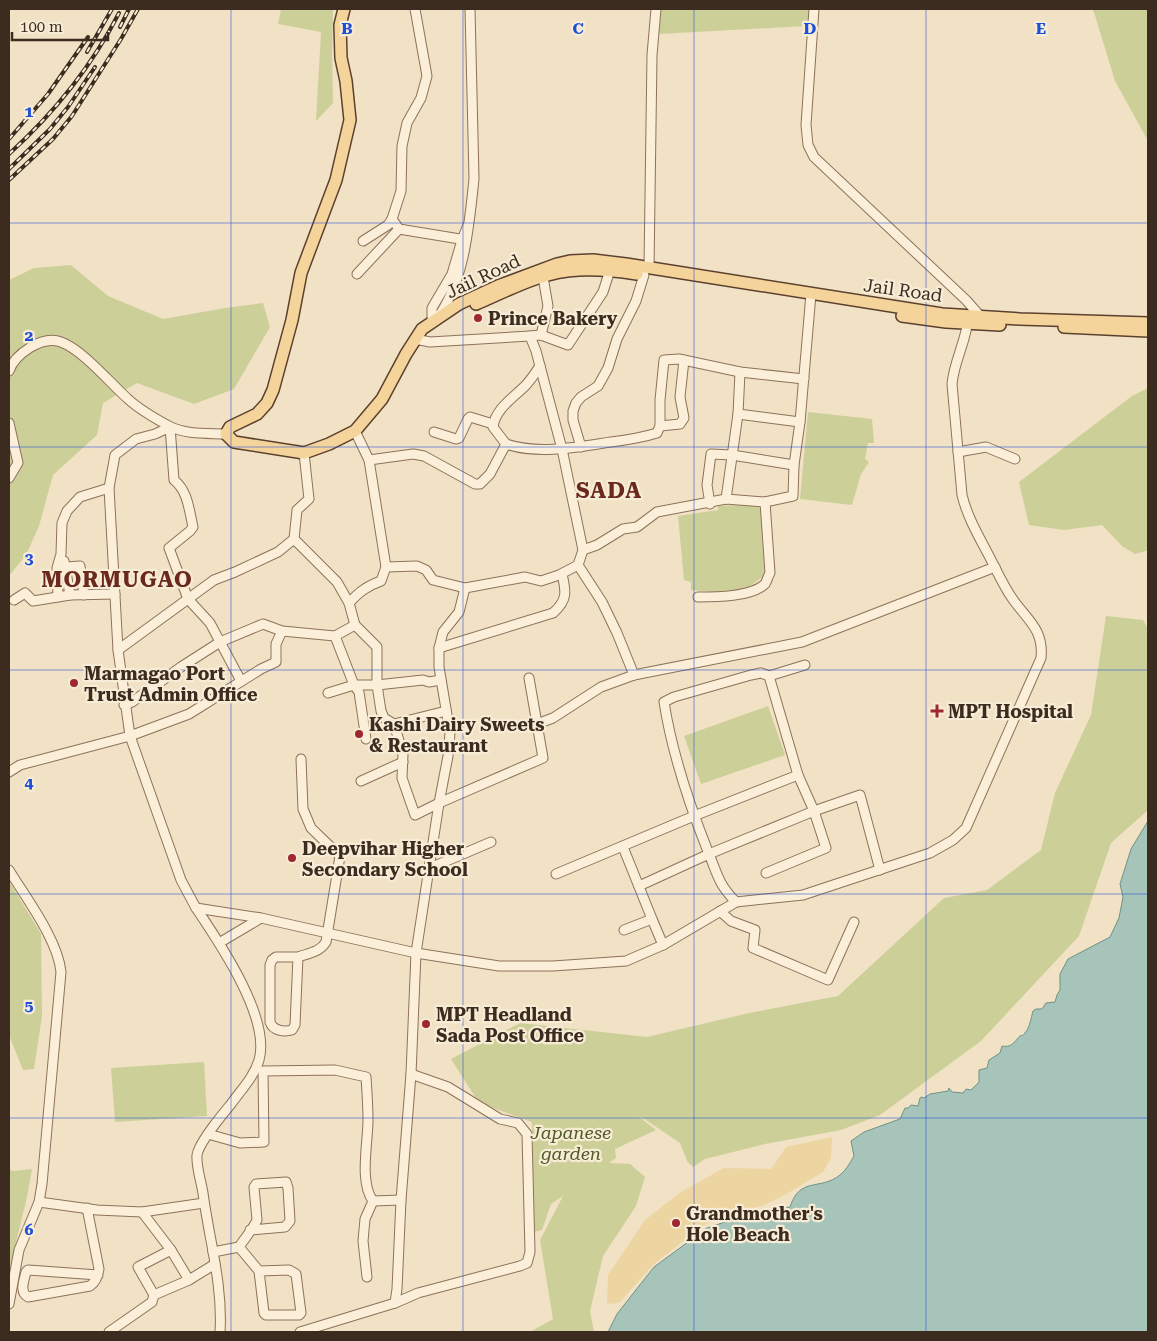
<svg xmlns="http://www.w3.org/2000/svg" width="1157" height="1341" font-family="'Roboto Serif',serif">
<rect width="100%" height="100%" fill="#f1e1c5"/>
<g fill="#ccd098">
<polygon points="281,9 333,9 332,53 333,103 316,121 321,32 278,24"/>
<polygon points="660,9 809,9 807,26 658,34"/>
<polygon points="1093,9 1148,9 1148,141 1115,81"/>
<polygon points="71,265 108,296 163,319 225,308 263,303 270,327 234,389 194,404 137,383 103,403 97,435 53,475 39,526 26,555 9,576 9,280 34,268"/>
<polygon points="1148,388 1148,549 1146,551 1135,554 1122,546 1102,525 1064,530 1029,525 1019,482 1132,396"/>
<polygon points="808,412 872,419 874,443 868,443 865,459 869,462 861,474 852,505 800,499"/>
<polygon points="760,504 765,575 749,587 726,593 691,590 691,582 684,580 678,516 718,510 718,506"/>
<polygon points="1106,616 1143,620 1148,629 1148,810 1111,843 1079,936 981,1041 880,1115 841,1130 765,1144 705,1159 693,1167 687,1161 680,1143 643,1118 638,1116 656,1130 615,1149 616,1158 609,1163 630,1164 645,1177 636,1206 603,1256 590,1311 594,1332 530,1332 553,1319 540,1240 563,1196 551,1204 542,1230 534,1232 532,1122 479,1103 451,1059 520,1023 647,1037 749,1013 838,996 944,898 987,890 1041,850 1055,793 1091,715"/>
<polygon points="768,706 785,755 701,784 684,736"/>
<polygon points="9,881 41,934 42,1016 34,1069 23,1070 9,1035"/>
<polygon points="204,1062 207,1116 115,1122 111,1068"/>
<polygon points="9,1169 13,1171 32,1169 27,1197 9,1271"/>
</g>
<polygon fill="#edd5a2" points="832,1137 831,1158 823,1172 783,1196 764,1205 726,1215 704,1225 653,1265 619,1303 607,1304 608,1275 645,1220 681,1192 724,1168 771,1169 786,1147"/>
<path fill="#a7c4ba" stroke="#6d9387" d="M1148 821V1332H608L617 1314 654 1267 707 1228 725 1222 749 1217 762 1211 790 1207C800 1176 820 1191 840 1175 846 1170 850 1163 854 1156L851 1141 864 1132 900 1119 905 1108H908L911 1105 918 1106 920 1098 922 1097 924 1098 930 1094 948 1091 949 1088 952 1092 963 1093 966 1089 971 1090 979 1082V1070L987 1068 989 1060 1000 1053 1002 1046C1010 1048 1014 1043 1018 1038 1022 1033 1021 1038 1025 1033 1030 1027 1031 1018 1033 1011L1036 1009H1042L1046 1003 1055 1002 1057 995 1060 990V974L1068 959 1110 937 1119 918 1123 897 1120 884 1131 849Z"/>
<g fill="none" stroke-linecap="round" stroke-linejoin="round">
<g stroke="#8d725a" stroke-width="11">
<g id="minor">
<polyline points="415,9 427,76 421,98 407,123 402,146 401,191 392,219 399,229 466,240"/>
<polyline points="814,9 806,125 808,145 814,157 966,300 981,317 982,320"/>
<path d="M468 225 462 240 452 274 432 308V317L436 320C465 281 469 226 474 179L470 9"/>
<polyline points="363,241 388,225 392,219"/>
<polyline points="649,268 652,55 656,9"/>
<polyline points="357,274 399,229"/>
<polyline points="541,335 548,306 543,277"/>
<polyline points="530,336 541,335 568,345 603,292 610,270"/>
<path d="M540 366C535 373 531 380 525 386 514 397 495 409 493 427L506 444C538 455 578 447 611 442 627 440 641 438 657 433L660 426V400L664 360 679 359 740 372 804 379"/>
<path d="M9 371C15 354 42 335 61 342 83 350 110 383 128 399 139 409 156 419 169 426 186 435 208 433 226 434"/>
<polyline points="738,414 800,422"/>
<polyline points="9,423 18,463 9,478"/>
<polyline points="660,426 680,424 684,418 680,397 684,360"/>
<polyline points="355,431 369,460 386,567 417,566 426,570 433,580 465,588"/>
<polyline points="434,432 456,439 459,438 468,419 470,417 493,424"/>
<polyline points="581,447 573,420 573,411 576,403 581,397 598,386 608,368 617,339 636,301 644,275"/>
<polyline points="958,452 986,447 1015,459"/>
<polyline points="369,460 413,454 424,456 475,484 480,484 490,474 506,444"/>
<polyline points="726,499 738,414 740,372"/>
<polyline points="710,504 707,485 711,454 732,455 794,465"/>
<polyline points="294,539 337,582 349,603 355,625 377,647 377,685 381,711 384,718 394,724 403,754 402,778 415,815 439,803 543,758 529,678"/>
<polyline points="583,550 597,545 623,529 637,527 657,512 726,499 765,502"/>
<polyline points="64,561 70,595"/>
<polyline points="578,565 602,602 617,633 634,675"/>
<polyline points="66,567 80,566 84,595"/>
<polyline points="58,597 57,568 61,554 62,523 67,511 80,497 109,488"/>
<path d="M698 597C716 597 751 597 765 584 767 581 768 576 770 573L765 502 793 496 794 465 800 422 811 294"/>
<polyline points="14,600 25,593 33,601 70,595 115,594"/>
<path d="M349 603C359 592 367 586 381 581L386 567"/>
<polyline points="335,636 354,685 359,692 366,739"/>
<path d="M439 648 553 613C568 600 566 591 562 574"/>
<polyline points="118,650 214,580 235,572 278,552 294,539 297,510 309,499 304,453"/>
<polyline points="769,676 805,665"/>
<path d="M241 681 210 623 188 599 169 548 190 531 193 527C189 510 188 491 174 480L170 427 155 434 136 439 115 455 109 488 118 650 130 736 181 880 196 908 261 918 416 953 499 966H553L626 961 663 945 736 902 803 895 930 853 953 840 966 828 1041 658C1044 629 1027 620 1012 598 1003 585 996 569 988 554 978 535 967 516 962 495L952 384C954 361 966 342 968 319"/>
<polyline points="328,693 354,685 377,685 423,680 429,682 441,680"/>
<polyline points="124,705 132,702 181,667 220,642 263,624 282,631 335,636 355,625"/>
<polyline points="394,724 446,711"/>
<polyline points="537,724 553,718 601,687 634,675 802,642 995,567"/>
<polyline points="9,772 20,765 130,736 189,714 261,669 276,662 276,644 282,631"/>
<polyline points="361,781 403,762"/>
<polyline points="623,847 652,919"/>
<polyline points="430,868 491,842"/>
<path d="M9 870C26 898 58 940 61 972L42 1184 39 1202 19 1250 9 1304"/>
<polyline points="556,874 694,816 798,775"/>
<polyline points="639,886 709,854 814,811 826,848 766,873"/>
<path d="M736 902C717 883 717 872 707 849 688 801 672 753 664 702L674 697 751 675 761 673 769 676 798 775 814 811 860 795 880 870"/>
<path d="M196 908C219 942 271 1018 259 1060 254 1077 241 1090 231 1104 222 1115 199 1142 197 1155 196 1166 201 1181 203 1193 209 1239 223 1285 220 1332"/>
<polyline points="720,911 731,921 755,930 753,948 828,980 854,922"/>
<polyline points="624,930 652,919 663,945"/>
<polyline points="219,943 261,918"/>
<path d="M298 957H276L272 960 270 965V1022C273 1031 284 1032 292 1030L295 1025 298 957C309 953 320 952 326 942L340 856 311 828 303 809 301 759"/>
<path d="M208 1134 240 1143 264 1142 263 1071 335 1070 366 1077C367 1092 368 1106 368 1120 368 1143 359 1182 373 1201"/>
<polyline points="373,1201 401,1200"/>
<polyline points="39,1202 97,1210 142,1212"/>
<path d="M87 1208 99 1269C98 1276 96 1282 90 1286L28 1297C19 1292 24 1281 26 1272L28 1270 98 1275"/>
<polyline points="239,1247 259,1271 264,1313 266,1315 299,1315 301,1313 296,1274 289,1270 259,1271"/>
<path d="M213 1252 239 1247C245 1238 253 1229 257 1220L254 1187 256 1184 286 1182 288 1188 290 1221 285 1227 250 1230"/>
<polyline points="367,1277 363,1241 365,1219 373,1201"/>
<polyline points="189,1280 171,1250 142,1212 204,1203"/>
<polyline points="154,1295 138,1267 171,1250"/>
<polyline points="395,1303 397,1289 401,1200 411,1074 416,953 439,803 448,756 450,733 439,667 439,648 443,632 459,612 465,588 525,577 541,581 559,575 578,565 583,550 562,449 536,351 530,336 430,342 415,339"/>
<polyline points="109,1332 152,1302 154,1295 189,1280 215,1264"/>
<polyline points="300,1332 395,1303 418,1293 520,1266 527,1263 530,1252 527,1134 518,1123 500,1119 448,1087 411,1074"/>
</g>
</g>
<g stroke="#5b402e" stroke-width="14">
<g id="major">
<polyline points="344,9 340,25 341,58 346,81 350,120 336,180 301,273 292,320 273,390 267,403 257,414 230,427 226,434 234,442 304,453 329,444 355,431 382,399 406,354 422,329 459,304 498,286 557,264 570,261 593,260 626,264 942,314 1020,319 1148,323"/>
<path d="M476 304C509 290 543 271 579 270 598 269 617 271 637 274"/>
<polyline points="902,316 946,322 1000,325"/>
<polyline points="1064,327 1148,331"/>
</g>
</g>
<use href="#minor" stroke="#fbefd9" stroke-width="9"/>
<use href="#major" stroke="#f5d49c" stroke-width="11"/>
<g stroke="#3c2b1f" stroke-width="4">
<g id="rail">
<polyline points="120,27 129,9"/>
<polyline points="87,52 112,9"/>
<polyline points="9,139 48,94 88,37"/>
<path d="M9 154C53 114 92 66 119 13"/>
<polyline points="9,169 50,129 68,107 95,67"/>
<polyline points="9,180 53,139 72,116 121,39 138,9"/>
</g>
</g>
<use href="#rail" stroke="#f7ecd6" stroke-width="2" stroke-dasharray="5.5" stroke-linecap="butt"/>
</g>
<path fill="none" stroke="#1d4ed8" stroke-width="1" stroke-opacity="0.55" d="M231 9V1332M463 9V1332M694 9V1332M926 9V1332M9 223H1148M9 447H1148M9 670H1148M9 894H1148M9 1118H1148"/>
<g fill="#9f272f" stroke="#f7ecd6" stroke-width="2">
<circle cx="478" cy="318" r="5"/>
<circle cx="74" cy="683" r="5"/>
<path d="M934.5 703.5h5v5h5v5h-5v5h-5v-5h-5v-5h5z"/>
<circle cx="359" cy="734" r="5"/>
<circle cx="292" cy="858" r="5"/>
<circle cx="426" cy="1024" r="5"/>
<circle cx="676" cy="1223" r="5"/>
</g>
<g text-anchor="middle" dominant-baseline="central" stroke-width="4.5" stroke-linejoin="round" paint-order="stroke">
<g font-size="18" fill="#3c2b1f" stroke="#f7ecd6">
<text transform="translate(483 276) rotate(-25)">Jail Road</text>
<text transform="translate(903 290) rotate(8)">Jail Road</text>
</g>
<g font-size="18" font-weight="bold" fill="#3c2b1f" stroke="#f7ecd6" text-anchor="start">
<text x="488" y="318">Prince Bakery</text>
<text x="84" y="673">Marmagao Port<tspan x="84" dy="21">Trust Admin Office</tspan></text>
<text x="948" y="711">MPT Hospital</text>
<text x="369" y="724">Kashi Dairy Sweets<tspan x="369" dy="21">&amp; Restaurant</tspan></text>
<text x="302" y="848">Deepvihar Higher<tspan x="302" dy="21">Secondary School</tspan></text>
<text x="436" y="1014">MPT Headland<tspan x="436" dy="21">Sada Post Office</tspan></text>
<text x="686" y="1213">Grandmother's<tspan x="686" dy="21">Hole Beach</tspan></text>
</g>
<g font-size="18" font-style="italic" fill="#505a24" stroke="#f7ecd6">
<text x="571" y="1132">Japanese<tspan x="571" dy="21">garden</tspan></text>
</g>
<g font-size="22" font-weight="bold" letter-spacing="1" fill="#6b281c" stroke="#f7ecd6">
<text x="609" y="490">SADA</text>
<text x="117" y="579">MORMUGAO</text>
</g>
</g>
<g font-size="16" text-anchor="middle" font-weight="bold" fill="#1d4ed8" stroke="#f7ecd6" stroke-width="4.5" stroke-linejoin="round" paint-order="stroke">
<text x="347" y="34">B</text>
<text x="578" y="34">C</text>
<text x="810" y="34">D</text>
<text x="1041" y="34">E</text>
<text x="29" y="117">1</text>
<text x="29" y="341">2</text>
<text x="29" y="564">3</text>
<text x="29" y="788">4</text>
<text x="29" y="1011">5</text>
<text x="29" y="1235">6</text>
</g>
<rect width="1157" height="1341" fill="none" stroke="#3c2b1f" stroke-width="20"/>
<path d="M12 32v8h96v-8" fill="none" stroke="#3c2b1f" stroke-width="2.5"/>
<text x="20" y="32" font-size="15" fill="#3c2b1f" stroke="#f7ecd6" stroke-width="4" paint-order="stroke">100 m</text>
</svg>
